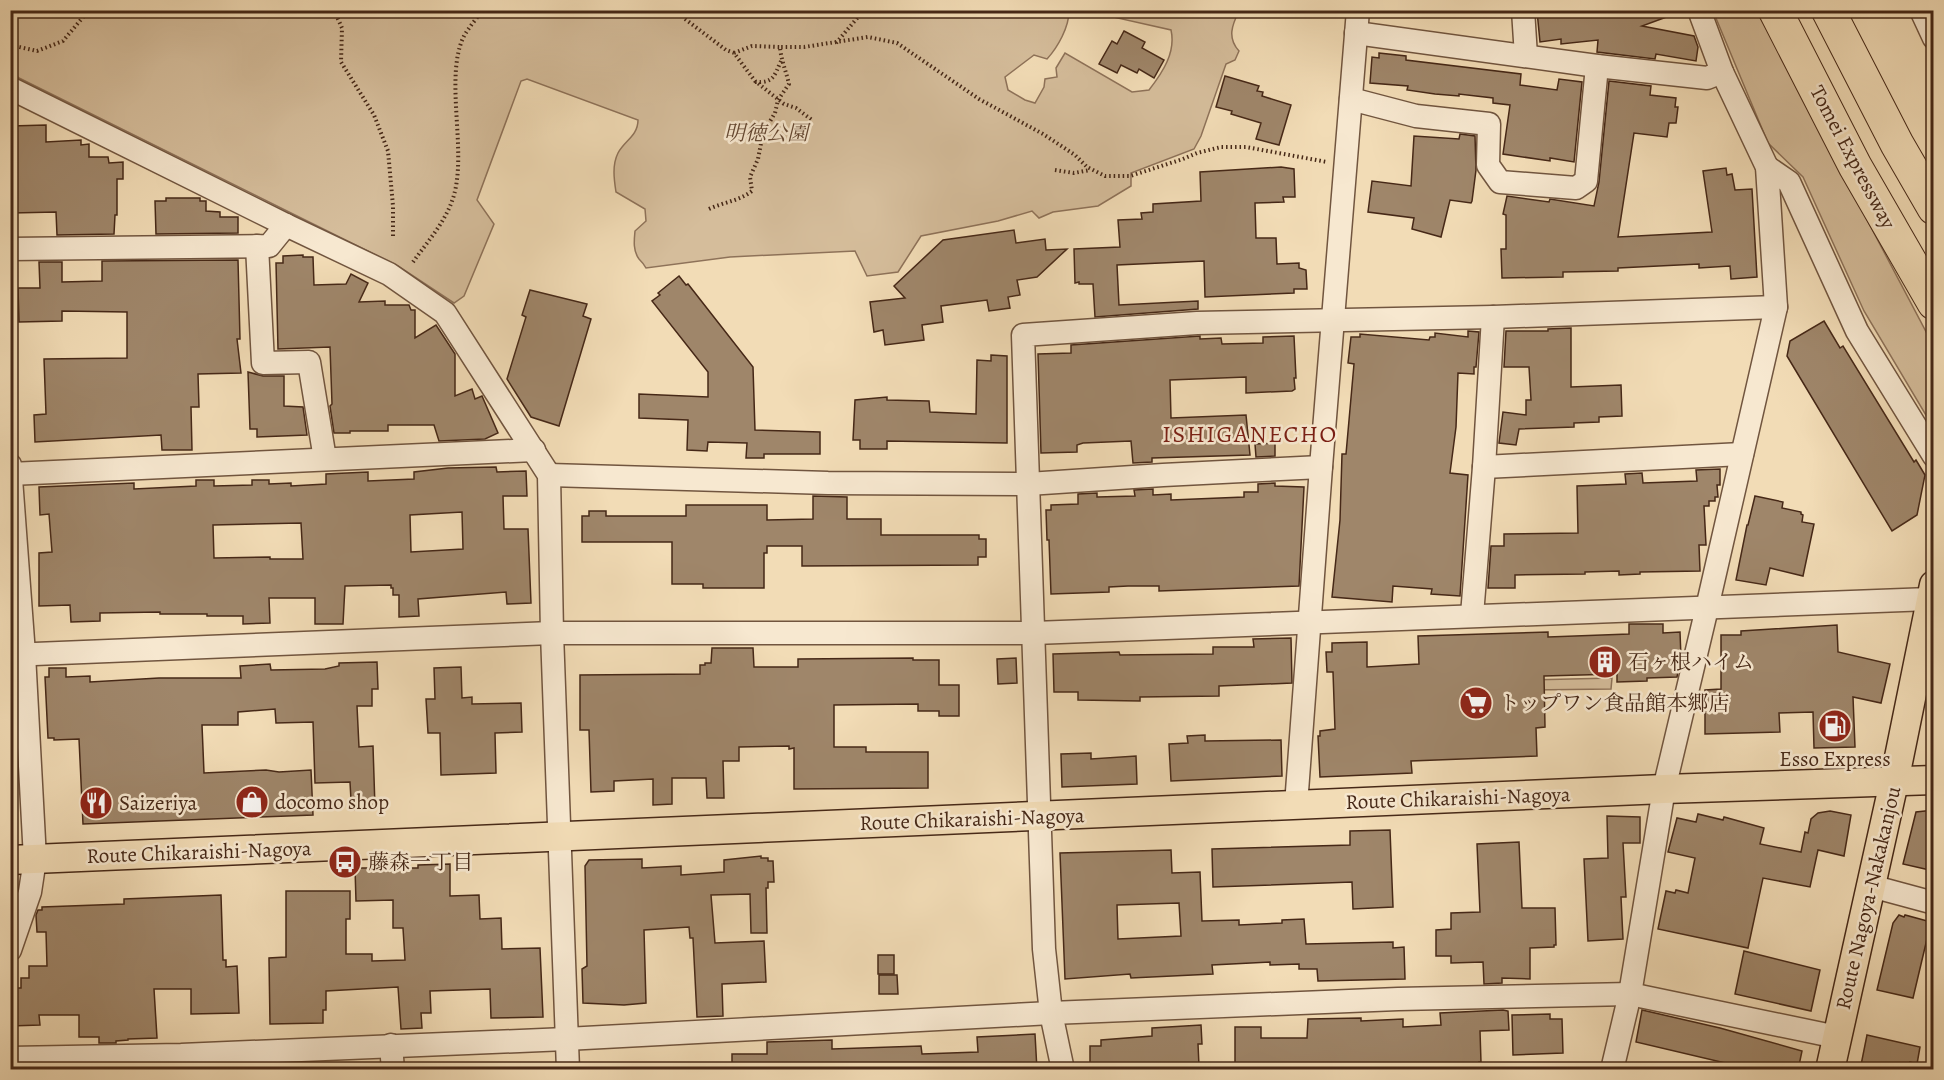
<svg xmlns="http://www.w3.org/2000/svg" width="1944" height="1080" font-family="Alegreya,'Noto Serif JP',serif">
<rect width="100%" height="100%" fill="#f2dcb6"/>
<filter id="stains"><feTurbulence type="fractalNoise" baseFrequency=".00333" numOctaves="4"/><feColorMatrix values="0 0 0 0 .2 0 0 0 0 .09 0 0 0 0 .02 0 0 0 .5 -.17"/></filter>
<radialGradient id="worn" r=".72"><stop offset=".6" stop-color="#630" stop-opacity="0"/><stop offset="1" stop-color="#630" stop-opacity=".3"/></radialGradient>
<g fill="#d5bd9b" stroke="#8e7259" stroke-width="1.5">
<path d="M10 11H1069C1069 27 1058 47 1047 59L1034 55 1005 77 1008 90 1025 100 1035 103 1044 87 1045 79 1057 77 1056 68 1065 53 1132 92 1149 90C1163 72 1176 52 1171 30L1113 17 1112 11H1239C1232 25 1227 38 1239 51L1235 60 1226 64 1201 136 1194 149 1131 173V186L1098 206 1053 212 1039 218 1032 211 998 221 921 236 898 272 867 276 855 251 730 257 646 268C644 264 642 262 639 259 633 251 634 241 635 231L646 221 645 209 616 192C614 179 612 165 618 153 624 141 638 136 638 120L527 79 521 81 477 200 494 224 464 296 454 303 398 266 19 78 11 71Z"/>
<polygon points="1713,11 1761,11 1785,64 1933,345 1933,427 1864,311 1803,177 1768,143"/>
<polygon points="1612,678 1611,689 1529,690 1529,680"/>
</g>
<g fill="#9f866a" stroke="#462817" stroke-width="1.5" fill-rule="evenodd">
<polygon points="1545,10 1679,10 1680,12 1642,26 1694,36 1698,47 1696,61 1656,54 1655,59 1597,52 1598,40 1561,44 1561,39 1540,42 1537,11"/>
<polygon points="1124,31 1145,42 1142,48 1164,60 1154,78 1139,69 1137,73 1121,65 1117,73 1099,64 1112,41 1117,44"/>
<polygon points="1379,53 1406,56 1406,60 1521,74 1520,85 1557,90 1559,79 1582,82 1574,162 1550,158 1550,161 1503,154 1510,105 1493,103 1493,98 1459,94 1459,96 1435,94 1407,90 1408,86 1370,83 1372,57 1379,58"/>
<polygon points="1225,76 1259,86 1257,91 1263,92 1262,96 1291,105 1279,145 1256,139 1261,123 1231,114 1232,111 1216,107"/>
<polygon points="1609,81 1651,86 1650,95 1676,98 1675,107 1678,107 1676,123 1669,123 1667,137 1634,133 1618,237 1712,232 1703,171 1726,168 1727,175 1732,174 1735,190 1752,189 1757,277 1731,279 1730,266 1699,268 1699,264 1618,268 1618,271 1563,272 1563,277 1502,278 1501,249 1506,249 1506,215 1503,214 1507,196 1549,202 1550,199 1594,206 1599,182"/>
<polygon points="46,125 46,142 81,140 81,145 89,144 89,157 108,157 109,163 123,162 123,179 117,179 117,215 115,215 114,234 57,235 56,212 12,213 11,126"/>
<polygon points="1460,134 1475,136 1476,170 1472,201 1471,203 1450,200 1441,237 1412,229 1414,218 1368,212 1372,181 1411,186 1414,136 1459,139"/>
<polygon points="1281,167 1294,169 1295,197 1283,197 1284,202 1255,203 1256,238 1276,238 1277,264 1299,263 1299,268 1306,270 1307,289 1294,289 1294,293 1205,297 1204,261 1117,265 1119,305 1198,301 1198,309 1095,317 1093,284 1079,284 1079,282 1075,283 1074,249 1120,247 1118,220 1142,219 1141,213 1153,212 1153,204 1201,201 1200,172"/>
<polygon points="166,198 200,198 200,201 206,201 206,211 220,212 220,217 238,217 238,233 156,234 155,201 166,201"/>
<polygon points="1014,230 1016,243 1045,239 1046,250 1067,249 1037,277 1017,280 1020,295 1008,297 1010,308 989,311 987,300 941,306 943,322 922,325 924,340 885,345 883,330 874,332 870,302 905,298 894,286 943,240"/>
<polygon points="303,255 303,257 313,257 314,285 346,284 351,274 368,283 359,302 385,301 385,305 409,305 411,310 415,310 415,338 436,325 455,354 455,396 472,389 475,399 482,396 498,433 485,439 439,441 434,425 388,425 388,431 350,431 350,433 334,433 330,406 332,404 330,347 278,349 276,263 283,263 283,256"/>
<polygon points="238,260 240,339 237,339 241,373 198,374 199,407 191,407 192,450 162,450 161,435 35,442 34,415 46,414 44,359 127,358 127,312 62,311 62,321 19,322 18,288 40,288 39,262 62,262 62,282 102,281 102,261"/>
<polygon points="679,276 686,285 688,284 753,367 755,430 820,432 820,454 764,454 764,458 746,458 747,443 708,442 707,451 687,450 688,420 639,418 639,394 708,397 708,372 652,301 660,295 658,293"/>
<polygon points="530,290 587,304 583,316 591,319 559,426 531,417 507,379 526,317 522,315"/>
<polygon points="1824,321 1840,348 1843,346 1914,462 1916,460 1925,475 1917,515 1892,531 1787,356 1790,341"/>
<polygon points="1571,328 1571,387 1621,385 1622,416 1599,417 1599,422 1574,423 1574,427 1519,429 1516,445 1499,443 1503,412 1526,415 1526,400 1531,400 1529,367 1504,367 1506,331 1548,331 1548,329"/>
<polygon points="1468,331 1479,332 1476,367 1474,367 1474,374 1458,373 1456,427 1450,473 1468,475 1460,596 1431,594 1432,589 1393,586 1392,602 1332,597 1340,520 1342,454 1346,454 1354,364 1348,363 1351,337 1360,337 1360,334 1429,340 1430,337 1435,337 1435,333 1468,337"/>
<polygon points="1200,336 1200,339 1221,338 1222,344 1263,343 1263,337 1294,336 1296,378 1294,378 1295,389 1292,391 1246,393 1246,377 1170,380 1171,418 1246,415 1250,455 1152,458 1152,462 1133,463 1131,441 1083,443 1077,445 1077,452 1041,453 1038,354 1071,353 1071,345"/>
<polygon points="991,355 1007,356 1007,443 887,441 887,449 860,449 860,440 853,440 855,400 887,397 887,400 929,401 930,412 976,414 977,360 991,361"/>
<polygon points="248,372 263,376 284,376 284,406 303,407 307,435 257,437 257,429 250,429"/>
<polygon points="1275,443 1275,456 1256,457 1255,444"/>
<path d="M496 467 497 472 526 471 527 496H503L504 529H528L531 603 507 604 506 592 418 599 419 616 399 617V595H393V588H391V585L345 586 343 624H315V598H269L270 623 243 624V616H207V614H160V612L100 613V621L71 622 70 605 39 606V553L52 552 49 514 40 515 39 487 134 483V489L196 486V480H214V486L252 485V480H269V484L291 483V486L326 484V474L368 472V481L414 479V472L448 468ZM462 512 463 549 411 552 410 515ZM301 523 303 559H270V557L214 558 213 525Z"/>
<polygon points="1720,469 1720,485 1717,485 1718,497 1715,497 1715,501 1709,501 1709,506 1704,506 1706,545 1699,545 1700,571 1640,572 1640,574 1619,575 1619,571 1585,572 1585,574 1515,575 1515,588 1488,588 1491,546 1504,546 1504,534 1578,533 1577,486 1626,484 1625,474 1642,473 1643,483 1697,481 1696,470"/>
<polygon points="1275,483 1275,486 1304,487 1299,586 1159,591 1159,586 1128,586 1109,587 1109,592 1051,594 1049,540 1047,540 1046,510 1051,510 1051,505 1078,504 1078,494 1097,493 1097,497 1135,496 1134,490 1153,489 1153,495 1171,494 1171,500 1244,497 1244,492 1258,492 1258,484"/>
<polygon points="813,496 847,497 847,519 881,519 881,535 979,535 979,539 986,539 986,557 978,557 978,565 802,566 802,546 767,546 767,553 764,553 764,588 703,588 703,584 672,584 672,542 582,542 582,516 589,516 589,511 606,511 606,516 686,516 686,505 767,505 767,520 813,519"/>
<polygon points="1755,496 1783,502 1782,508 1801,512 1801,514 1803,515 1802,522 1814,524 1803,576 1770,568 1766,585 1736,580 1747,525 1748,525"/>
<polygon points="1629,624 1663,624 1663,633 1680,632 1681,658 1677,677 1647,678 1647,681 1617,682 1617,674 1544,676 1545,727 1536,728 1537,756 1411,761 1412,773 1320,777 1318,736 1320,736 1320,731 1335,729 1333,672 1327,672 1326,652 1332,652 1332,643 1367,642 1367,667 1419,664 1418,636 1548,632 1548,637 1629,634"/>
<polygon points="1837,625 1838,652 1890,664 1881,703 1853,697 1855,747 1814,748 1813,712 1779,713 1780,732 1705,734 1705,690 1721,689 1721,635 1741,635 1741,631"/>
<polygon points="1291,638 1292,683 1219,686 1219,696 1140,697 1140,701 1078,700 1078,692 1054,692 1053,654 1119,652 1120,655 1213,654 1213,647 1254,647 1253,639"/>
<polygon points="712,648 753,648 754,667 798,667 798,659 913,658 913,660 939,660 939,685 959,685 959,716 939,716 939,711 918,711 918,704 834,705 834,747 866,747 866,752 928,752 928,788 794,789 794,748 789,749 789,746 739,747 739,761 723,761 724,798 707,798 706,778 672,778 672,804 653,805 653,779 614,781 614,791 591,792 589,730 580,730 580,675 700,674 700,665 705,665 705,663 711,663"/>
<polygon points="1016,658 1017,683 998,684 997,659"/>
<polygon points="377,662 378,689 372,689 372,706 357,706 359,747 373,746 375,808 355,810 355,799 351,800 350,782 315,783 313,722 276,723 275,709 238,712 238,725 202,725 204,773 266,770 279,772 311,770 313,815 83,824 79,739 54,740 54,738 48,738 45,677 49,677 49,668 66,668 66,677 90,676 90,682 159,678 241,678 240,666 270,664 271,670 325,669 339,666 339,663"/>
<polygon points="461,667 462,698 472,697 472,704 521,703 522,732 495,733 496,773 441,775 440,733 428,733 426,699 435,699 434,668"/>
<polygon points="1205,735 1205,741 1281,740 1282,776 1171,781 1169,744 1188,743 1187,736"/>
<polygon points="1091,753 1091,759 1136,756 1137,784 1062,787 1061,754"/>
<polygon points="1934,810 1934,871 1903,864 1916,812"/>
<polygon points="1830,811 1851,815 1844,856 1818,850 1810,887 1763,878 1748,948 1658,929 1666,891 1675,893 1676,890 1688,893 1695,858 1668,852 1677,818 1696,822 1698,814 1723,820 1724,817 1764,828 1760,844 1801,852 1805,832 1808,833 1811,819 1818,813"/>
<polygon points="1607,816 1640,817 1640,843 1623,843 1626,897 1621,897 1623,939 1588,941 1584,859 1608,858"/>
<polygon points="1390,830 1393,907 1353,909 1352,882 1213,887 1212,849 1350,845 1350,831"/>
<polygon points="1519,842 1522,908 1555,908 1556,945 1554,945 1554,947 1530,948 1530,979 1502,978 1502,983 1484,984 1483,962 1451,963 1451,956 1436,956 1436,930 1451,929 1451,913 1480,912 1477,844"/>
<path d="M1171 850 1172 873 1200 872 1202 921 1239 920V925L1282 923V920L1304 919 1306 944 1393 942V948L1404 947 1405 979 1318 981 1317 969H1299V964L1270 965V962L1212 965 1213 974 1131 978 1130 974 1065 979 1060 853ZM1179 903 1181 936 1118 939 1117 905Z"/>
<polygon points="761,856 761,858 768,858 768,861 773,861 774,882 768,882 768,888 766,888 767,933 751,933 750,894 711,895 715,943 764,941 766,982 722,984 723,1016 697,1017 693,938 690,938 689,927 644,930 646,1003 624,1005 583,1003 582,969 587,966 585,866 589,860 642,859 642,868 681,866 681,875 724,872 724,860"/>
<polygon points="450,864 450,896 479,895 480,919 501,918 502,949 540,948 543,1017 491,1018 490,989 430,991 431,1013 421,1013 422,1028 401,1029 398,987 326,991 326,1010 323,1010 323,1023 270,1024 269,958 286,957 286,891 350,891 350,919 346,919 346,954 372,954 372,961 405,960 403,928 393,928 393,900 356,901 355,868 418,868 418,865"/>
<polygon points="221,895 223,960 226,960 226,967 237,966 239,1013 191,1014 191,989 154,989 157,1038 128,1039 128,1040 116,1041 116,1043 99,1043 99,1037 79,1037 79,1015 39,1015 40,1025 10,1026 10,999 14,999 14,988 21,988 21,978 29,978 29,966 47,966 46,932 37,932 36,915 38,910 42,910 42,907 124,904 124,899"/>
<polygon points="1899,915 1904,917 1905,915 1931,922 1913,998 1877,990 1893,923"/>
<polygon points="1744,951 1820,970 1811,1011 1735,994"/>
<rect x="878" y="955" width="16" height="19"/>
<polygon points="879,975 897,975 898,994 879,994"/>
<polygon points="1503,1010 1508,1011 1509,1030 1480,1031 1481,1062 1479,1062 1479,1066 1439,1070 1420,1070 1420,1066 1386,1070 1271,1070 1271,1067 1235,1067 1235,1027 1261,1027 1261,1038 1307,1038 1308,1019 1361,1018 1361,1021 1403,1019 1403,1027 1441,1025 1440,1013"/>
<polygon points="1642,1010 1720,1028 1802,1051 1798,1070 1755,1070 1636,1042"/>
<polygon points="1550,1014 1550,1019 1562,1019 1563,1053 1513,1055 1512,1015"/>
<polygon points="1201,1025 1202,1044 1198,1044 1199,1066 1183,1067 1184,1070 1100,1070 1100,1067 1090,1067 1090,1046 1101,1046 1101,1040 1152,1036 1152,1028"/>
<polygon points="1035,1034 1037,1070 732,1070 732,1054 767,1054 767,1042 832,1040 832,1049 921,1046 922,1054 978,1052 977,1037"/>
<polygon points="1867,1035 1920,1047 1917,1064 1910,1062 1909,1070 1860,1070"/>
</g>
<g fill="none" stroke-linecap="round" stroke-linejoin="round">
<g stroke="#71553f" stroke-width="25">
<g id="minor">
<polyline points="1523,10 1526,56"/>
<polyline points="1921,10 1934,38"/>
<polyline points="1356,33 1597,66 1707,78 1722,72"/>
<polyline points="10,88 286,225 389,274 445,313 549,475 552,633 568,1070"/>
<polyline points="1351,99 1416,116 1489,124 1488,165 1500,182 1576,188 1586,181 1597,66"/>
<polyline points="1767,167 1789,182 1857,331 1934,456"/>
<polyline points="257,246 263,363 309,362 325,459"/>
<polyline points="10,249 269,246 286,225"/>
<polyline points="10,465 24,654 35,859 30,892 10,950"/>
<polyline points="1484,467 1742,454"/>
<polyline points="10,474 534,450"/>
<polyline points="549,475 828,483 1028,484 1163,475 1321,467"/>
<polyline points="1472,615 1484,467 1493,317"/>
<polyline points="10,655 552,633 1034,633 1930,599"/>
<polyline points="1296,805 1321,467 1358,10"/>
<polyline points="1871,886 1934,903"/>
<polyline points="391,1045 393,1070"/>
<polyline points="10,1058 181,1055 566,1039 1051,1013 1398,999 1630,994 1837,1037"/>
<polyline points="1063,1070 1051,1013 1044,949 1023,335 1197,323 1493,317 1776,307"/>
<polyline points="1612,1070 1630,994 1664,789 1707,608 1776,307 1767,167 1722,72 1699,10"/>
</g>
</g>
<g stroke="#462817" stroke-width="31">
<g id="major">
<polyline points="10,860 1664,789 1934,780"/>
<polyline points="1830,1070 1894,782 1934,585"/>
</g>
</g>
<g stroke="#462817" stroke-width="35">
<g id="highway">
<polyline points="1775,10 1855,166 1934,303"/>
<polyline points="1828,10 1897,144 1934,208"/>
</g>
</g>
<g stroke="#462817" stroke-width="4" stroke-dasharray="1.5 3" stroke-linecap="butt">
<polyline points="334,10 342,28 341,62 374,115 388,151 393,206 393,238"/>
<polyline points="685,19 726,50 734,53 755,81 784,104 796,108 812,120"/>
<polyline points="836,43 864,10"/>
<polyline points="15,46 37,51 63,41 89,10"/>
<polyline points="734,53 752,46 780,47"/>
<path d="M755 82C774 83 774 76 781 61"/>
<polyline points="1055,170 1074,173 1090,170"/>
<path d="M709 209C724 202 739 201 752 191L750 177 758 159 763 133 775 113 778 100 789 84C786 71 781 60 780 47H804L868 37 897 43 979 99 1043 134 1075 155 1087 167 1105 176H1130L1183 159 1197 153 1221 147H1246L1327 162"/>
<path d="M413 262C428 241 447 220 454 195 467 149 444 76 464 36 469 27 477 18 483 10"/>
</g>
<use href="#minor" stroke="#f7e8d0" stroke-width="22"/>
<use href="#major" stroke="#f2dcb6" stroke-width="28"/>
<use href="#highway" stroke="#f2dcb6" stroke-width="33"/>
</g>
<defs>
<g id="building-disc" transform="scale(1.725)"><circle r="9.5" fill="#8f2418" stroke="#f7e8d0"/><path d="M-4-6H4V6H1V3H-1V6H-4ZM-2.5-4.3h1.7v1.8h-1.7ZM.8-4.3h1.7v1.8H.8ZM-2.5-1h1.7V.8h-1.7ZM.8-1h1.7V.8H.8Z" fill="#fff"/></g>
<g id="supermarket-disc" transform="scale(1.725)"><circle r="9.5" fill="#8f2418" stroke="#f7e8d0"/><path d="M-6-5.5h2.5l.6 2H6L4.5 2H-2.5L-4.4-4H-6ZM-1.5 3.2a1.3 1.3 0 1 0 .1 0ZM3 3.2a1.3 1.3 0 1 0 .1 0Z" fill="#fff"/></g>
<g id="fuel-disc" transform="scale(1.725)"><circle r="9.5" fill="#8f2418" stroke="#f7e8d0"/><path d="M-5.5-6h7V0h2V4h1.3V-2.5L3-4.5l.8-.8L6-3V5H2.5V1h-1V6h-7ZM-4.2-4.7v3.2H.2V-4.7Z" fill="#fff"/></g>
<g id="shop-disc" transform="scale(1.725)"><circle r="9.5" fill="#8f2418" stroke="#f7e8d0"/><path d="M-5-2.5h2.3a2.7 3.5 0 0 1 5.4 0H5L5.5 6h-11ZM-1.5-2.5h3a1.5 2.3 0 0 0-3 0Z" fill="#fff"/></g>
<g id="restaurant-disc" transform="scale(1.725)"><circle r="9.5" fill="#8f2418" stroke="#f7e8d0"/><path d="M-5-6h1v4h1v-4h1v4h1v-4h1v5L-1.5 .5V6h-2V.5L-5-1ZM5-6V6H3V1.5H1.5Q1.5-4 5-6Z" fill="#fff"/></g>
<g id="bus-disc" transform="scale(1.725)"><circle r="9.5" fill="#8f2418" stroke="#f7e8d0"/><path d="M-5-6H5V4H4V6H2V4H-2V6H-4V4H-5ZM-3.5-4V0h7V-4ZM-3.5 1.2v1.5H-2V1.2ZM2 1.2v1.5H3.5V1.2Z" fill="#fff"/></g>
</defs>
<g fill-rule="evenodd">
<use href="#building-disc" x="1605" y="662"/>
<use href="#supermarket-disc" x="1476" y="703"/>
<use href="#fuel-disc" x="1835" y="726"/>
<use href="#shop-disc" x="252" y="802"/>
<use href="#restaurant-disc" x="96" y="803"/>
<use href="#bus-disc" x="345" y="862"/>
</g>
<g text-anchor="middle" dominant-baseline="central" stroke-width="5" stroke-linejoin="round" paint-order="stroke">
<g font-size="21" font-style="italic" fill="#634631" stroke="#f7e8d0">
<text x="766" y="133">明徳公園</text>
</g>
<g font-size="21" fill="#462817" stroke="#f7e8d0">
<text transform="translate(1853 157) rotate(62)">Tomei Expressway</text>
<text transform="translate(1458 798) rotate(-2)">Route Chikaraishi-Nagoya</text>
<text transform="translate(972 819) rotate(-2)">Route Chikaraishi-Nagoya</text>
<text transform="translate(199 852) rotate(-2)">Route Chikaraishi-Nagoya</text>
<text transform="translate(1868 898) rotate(-77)">Route Nagoya-Nakakanjou</text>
</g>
<g font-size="21" fill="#462817" stroke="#f7e8d0" text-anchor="start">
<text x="1628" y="662">石ヶ根ハイム</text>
<text x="1499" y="703">トップワン食品館本郷店</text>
<text x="1835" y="759" text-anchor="middle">Esso Express</text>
<text x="275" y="802">docomo shop</text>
<text x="119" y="803">Saizeriya</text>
<text x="368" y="862">藤森一丁目</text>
</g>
<g font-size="24" letter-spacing="1.5" fill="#7a1f14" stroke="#f7e8d0">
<text x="1250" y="434">ISHIGANECHO</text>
</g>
</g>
<rect width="1944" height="1080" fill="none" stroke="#f2dcb6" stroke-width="36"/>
<rect x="12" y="12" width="1920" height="1056" fill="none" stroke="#462817" stroke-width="3"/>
<rect x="18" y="18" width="1908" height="1044" fill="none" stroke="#462817" stroke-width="1.5"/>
<rect width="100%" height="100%" filter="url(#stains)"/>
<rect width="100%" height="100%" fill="url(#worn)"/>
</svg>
